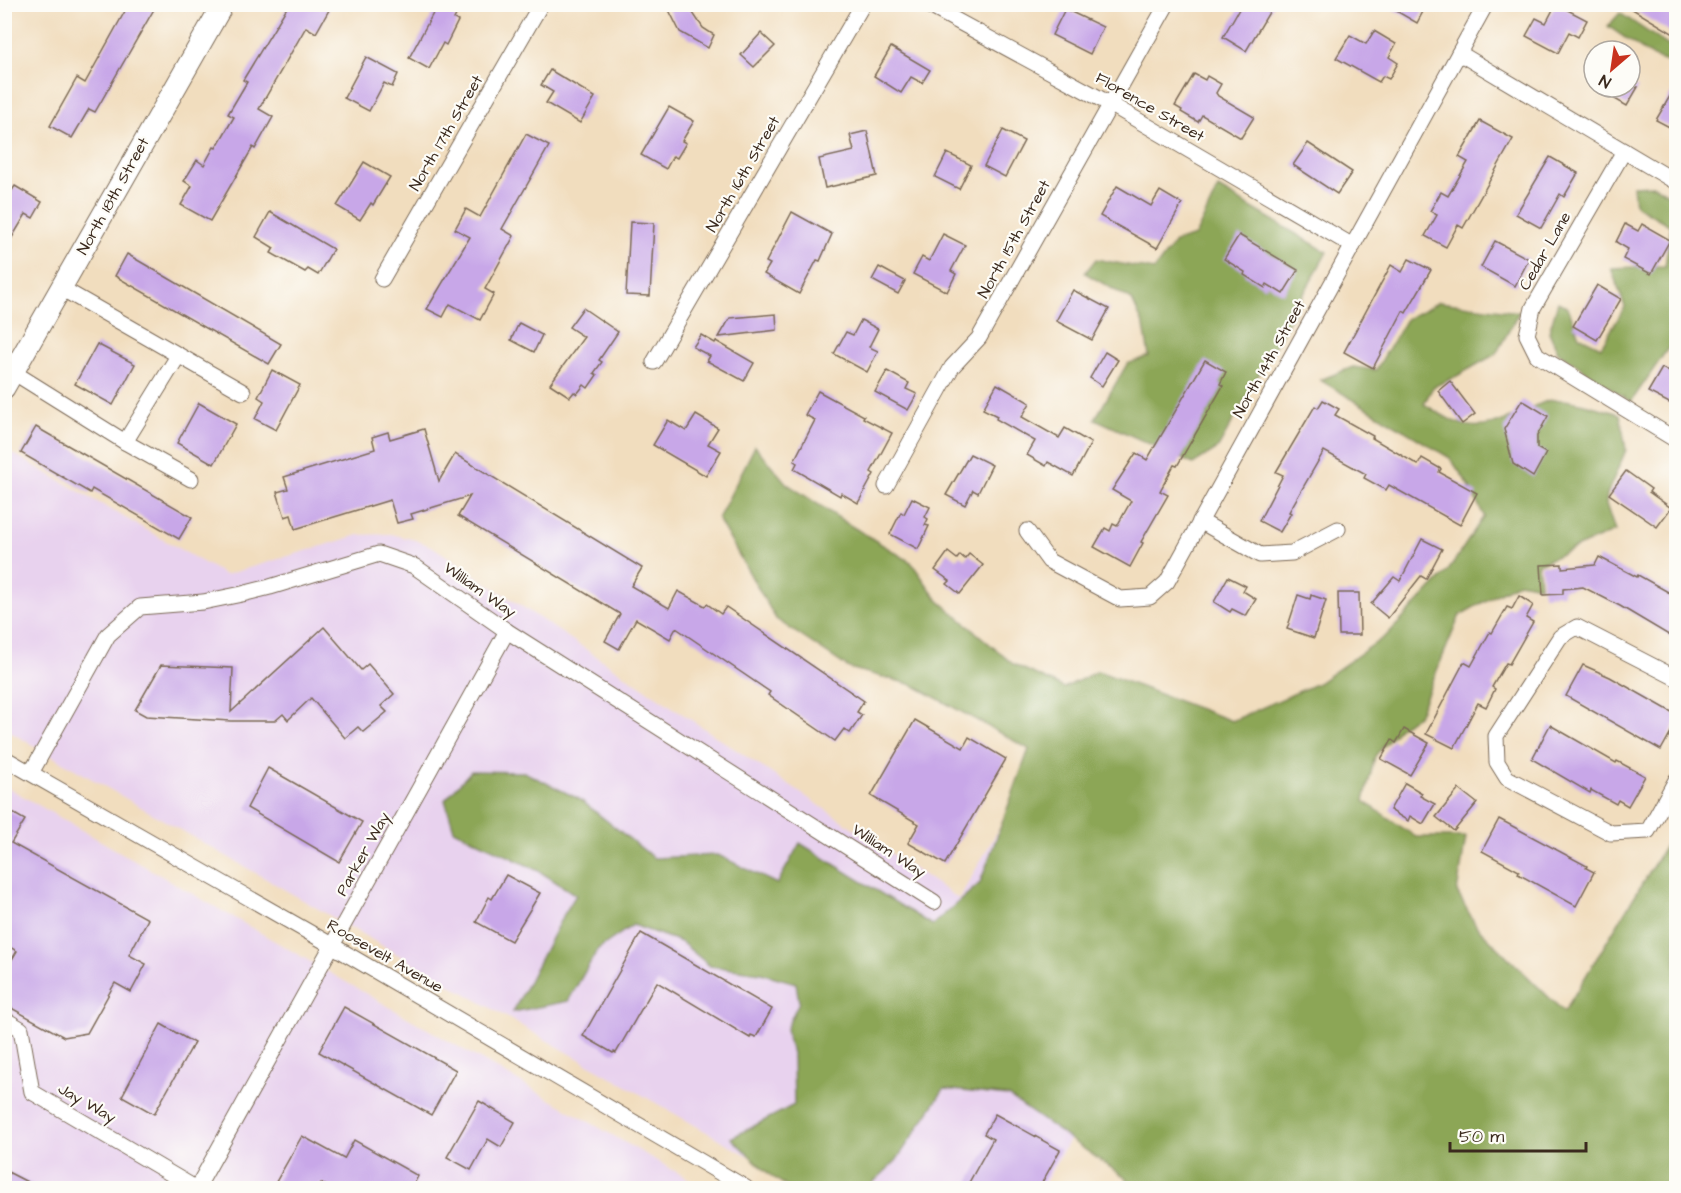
<svg xmlns="http://www.w3.org/2000/svg" width="1681" height="1193" font-family="'Architects Daughter',sans-serif">
<rect width="100%" height="100%" fill="#fdfcf7"/>
<filter id="ink" filterUnits="userSpaceOnUse"><feTurbulence type="fractalNoise" baseFrequency=".0167" numOctaves="2"/><feDisplacementMap in="SourceGraphic" scale="12" xChannelSelector="R" yChannelSelector="G"/><feConvolveMatrix kernelMatrix="1 2 1 2 8 2 1 2 1" color-interpolation-filters="sRGB"/></filter>
<filter id="wash" filterUnits="userSpaceOnUse"><feTurbulence type="fractalNoise" baseFrequency=".008" numOctaves="4" result="noise"/><feDisplacementMap in="SourceGraphic" scale="24" xChannelSelector="R" yChannelSelector="G"/><feGaussianBlur stdDeviation="1.35" result="paint"/><feColorMatrix in="noise" values="0 0 0 0 0 0 0 0 0 0 0 0 0 0 0 0 0 1.4 0 .05"/><feComposite in="paint" operator="in"/></filter>
<g filter="url(#wash)">
<rect width="100%" height="100%" fill="#f1ddbe"/>
<g fill="#e8d2ee">
<polygon points="5,449 225,575 359,535 391,534 415,540 433,547 959,899 1039,758 1222,867 1042,1188 804,1188 5,729"/>
<polygon points="5,786 704,1188 5,1188"/>
</g>
<g fill="#8ca657" stroke="#64683a" stroke-width="1.5">
<polygon points="1620,13 1676,51 1676,65 1653,57 1608,26"/>
<polygon points="1653,185 1676,199 1676,340 1666,351 1631,402 1558,352 1549,332 1558,302 1568,307 1579,336 1601,347 1625,307 1611,268 1665,266 1671,226 1635,205 1633,186"/>
<polygon points="1218,188 1327,252 1218,448 1193,464 1095,419 1127,364 1149,356 1144,326 1132,300 1085,273 1096,259 1154,270 1175,242 1195,236"/>
<path d="M1439 302 1519 312 1496 354 1455 377 1433 387 1424 404C1465 430 1476 434 1522 413 1531 409 1542 401 1552 400 1572 398 1600 409 1620 414L1626 450 1607 494 1606 504 1615 531 1538 564 1540 586 1519 582 1460 615 1418 716 1401 726 1375 756 1364 801 1416 837H1466L1457 892 1477 927 1564 1012 1676 828V1188H1140L1008 1096 944 1089 896 1161 867 1188H789L770 1175 731 1138 794 1105 793 1058 786 1029 799 1002 796 983 761 973 710 966 681 942 633 925 598 949 568 1001 513 1012 560 921 576 895 539 871 454 830 445 800 471 771 524 772 579 799 654 858 718 855 777 884 800 843 932 925 980 883 1029 749 913 685 849 668 776 619 718 519 755 446 787 484 848 524 911 562 937 599 1013 664 1064 688 1098 671 1232 721 1318 683 1387 635 1448 571 1484 516 1468 484 1450 458 1320 380 1353 367 1376 370 1406 319Z"/>
</g>
<g id="blocks">
<g fill="#c8a7e8">
<polygon points="129,4 157,4 95,112 89,109 72,138 50,126 77,78 85,83"/>
<polygon points="289,4 320,4 329,10 316,33 306,27 259,109 273,117 255,149 253,147 210,221 181,205 192,186 184,181 197,160 204,165 214,147 216,148 234,117 228,114 247,82 243,80"/>
<polygon points="442,4 462,4 454,19 458,21 446,45 443,43 429,69 409,58 436,8 440,10"/>
<polygon points="666,4 687,4 703,28 714,35 708,48 680,32"/>
<polygon points="1242,4 1274,4 1246,51 1223,37"/>
<polygon points="1384,4 1427,4 1417,23"/>
<polygon points="1556,4 1587,20 1578,37 1569,32 1558,53 1526,36 1536,18 1546,23"/>
<polygon points="1624,4 1677,4 1677,36"/>
<polygon points="1065,9 1103,27 1090,54 1052,35"/>
<polygon points="1374,31 1396,44 1389,57 1398,63 1389,79 1383,76 1379,82 1336,58 1350,35 1366,44"/>
<polygon points="761,33 775,46 754,67 741,55"/>
<polygon points="891,47 930,70 922,83 911,77 901,93 874,76"/>
<polygon points="366,57 398,74 392,87 384,83 369,111 344,98"/>
<polygon points="550,70 595,97 580,123 546,103 553,92 541,85"/>
<polygon points="1194,74 1205,80 1207,76 1221,84 1216,93 1218,96 1254,117 1241,138 1202,115 1198,122 1181,112 1182,110 1175,106"/>
<polygon points="1677,84 1677,131 1656,120"/>
<polygon points="1594,87 1638,87 1627,106"/>
<polygon points="669,107 694,121 682,141 686,143 677,158 673,156 666,169 641,155"/>
<polygon points="1480,121 1513,139 1463,228 1458,225 1446,247 1425,236 1437,215 1430,211 1441,192 1448,196 1468,162 1459,157"/>
<polygon points="1003,130 1024,141 1005,177 984,166"/>
<polygon points="867,131 877,176 825,188 819,159 854,151 850,135"/>
<polygon points="526,134 549,146 502,229 514,236 485,289 494,294 480,320 450,304 443,317 427,309 470,237 455,229 466,209 480,217"/>
<polygon points="1308,143 1352,172 1337,194 1293,165"/>
<polygon points="947,153 971,165 959,189 935,177"/>
<polygon points="1550,157 1578,173 1564,197 1560,194 1541,228 1516,214"/>
<polygon points="364,162 390,177 373,205 371,203 360,220 337,206"/>
<polygon points="15,186 42,202 33,218 26,214 4,251 4,188 11,192"/>
<polygon points="1117,186 1151,206 1160,191 1182,204 1157,248 1100,216"/>
<polygon points="270,212 333,249 318,275 308,269 305,272 271,253 274,248 256,237"/>
<polygon points="792,212 832,234 820,261 817,260 799,294 764,274 770,264 766,262"/>
<polygon points="630,222 654,223 650,296 626,295"/>
<polygon points="1625,224 1638,231 1642,224 1670,240 1651,274 1623,259 1628,249 1616,242"/>
<polygon points="943,234 965,245 951,271 956,274 947,292 913,274 922,257 929,261"/>
<polygon points="1239,235 1298,270 1283,294 1267,284 1265,288 1244,275 1245,272 1224,259"/>
<polygon points="1495,241 1529,259 1515,286 1481,267"/>
<polygon points="127,254 281,344 269,364 115,276"/>
<polygon points="1409,259 1431,270 1406,313 1403,311 1373,368 1344,352 1391,265 1402,272"/>
<polygon points="879,267 905,281 898,294 872,280"/>
<polygon points="1597,285 1621,299 1597,340 1573,326"/>
<polygon points="1073,290 1109,309 1092,340 1056,321"/>
<polygon points="583,308 618,332 599,360 602,362 594,373 597,375 588,388 584,385 577,394 574,392 570,397 550,384 584,337 569,327"/>
<polygon points="776,314 777,330 719,337 730,318"/>
<polygon points="861,320 878,329 869,347 878,351 867,372 834,354 846,332 853,335"/>
<polygon points="519,323 542,335 534,352 511,340"/>
<polygon points="701,335 715,343 716,341 754,363 744,381 707,361 710,356 693,347"/>
<polygon points="97,344 135,364 113,405 75,384"/>
<polygon points="1105,352 1118,360 1102,386 1090,378"/>
<polygon points="1205,360 1226,372 1220,384 1223,386 1177,466 1174,465 1160,491 1168,495 1141,542 1143,543 1130,567 1094,547 1105,528 1110,531 1113,524 1117,526 1131,501 1112,490 1136,453 1147,460"/>
<polygon points="1662,368 1677,376 1677,407 1648,392"/>
<polygon points="272,370 300,385 276,430 255,419 264,401 258,397"/>
<polygon points="887,371 909,383 906,389 917,394 908,410 875,392"/>
<polygon points="1450,381 1475,414 1462,424 1438,391"/>
<polygon points="997,384 1030,403 1022,417 1059,438 1065,428 1091,443 1073,476 1048,462 1046,466 1027,455 1035,441 996,419 997,416 983,409"/>
<polygon points="818,391 864,416 863,418 892,433 871,472 874,474 858,503 841,493 840,496 794,469 797,463 794,461 815,420 805,415"/>
<polygon points="1323,400 1339,409 1335,415 1373,436 1372,438 1418,465 1422,458 1441,469 1439,472 1477,493 1460,525 1389,485 1386,490 1364,478 1366,474 1324,451 1289,512 1291,513 1280,532 1259,521 1283,475 1276,472 1315,406 1318,408"/>
<polygon points="1522,400 1548,416 1537,436 1537,448 1546,453 1533,477 1513,464 1504,429"/>
<polygon points="199,403 236,424 214,464 177,443"/>
<polygon points="696,415 718,428 708,444 721,451 706,476 653,445 668,420 686,431"/>
<polygon points="36,427 192,517 179,539 92,489 90,493 21,453"/>
<polygon points="424,429 439,481 455,454 642,568 631,586 669,608 678,591 705,606 707,604 721,614 726,607 864,701 857,712 862,715 850,733 844,729 835,741 768,695 770,692 676,628 670,639 636,619 619,649 605,641 620,614 458,516 470,496 411,514 413,519 397,523 390,500 295,529 291,515 285,517 277,492 288,489 284,477 375,449 372,437 388,432 390,439"/>
<polygon points="970,454 992,465 978,493 973,490 965,505 946,495"/>
<polygon points="1626,471 1651,489 1649,492 1671,508 1657,527 1609,494"/>
<polygon points="912,498 930,507 925,517 928,519 925,525 929,526 918,549 890,534 901,512 904,514"/>
<polygon points="1422,539 1442,549 1426,579 1421,576 1388,618 1371,604 1394,577 1400,581"/>
<polygon points="948,552 957,559 960,555 965,559 969,554 983,565 960,594 947,584 950,581 935,570"/>
<polygon points="1599,557 1637,577 1638,575 1677,597 1677,640 1620,606 1583,587 1563,589 1563,594 1543,595 1541,565 1562,564 1562,568 1595,565"/>
<polygon points="1228,577 1246,586 1243,591 1256,599 1246,616 1232,609 1230,612 1214,602"/>
<polygon points="1338,593 1359,593 1360,635 1339,635"/>
<polygon points="1298,595 1310,599 1311,595 1326,600 1314,638 1287,629"/>
<polygon points="1519,596 1533,605 1526,618 1533,622 1509,664 1506,663 1492,687 1495,689 1486,707 1478,703 1454,748 1426,734 1464,662 1471,666 1490,632 1492,633 1507,607 1512,609"/>
<polygon points="324,627 361,670 368,664 394,694 381,706 387,712 363,732 358,727 345,738 311,698 288,720 283,714 275,721 231,721 146,716 135,710 161,665 233,668 231,712"/>
<polygon points="1583,665 1610,677 1677,715 1677,721 1661,750 1566,696"/>
<polygon points="915,720 963,748 969,737 1006,759 945,864 908,843 919,824 871,796"/>
<polygon points="1550,725 1616,763 1617,761 1645,776 1628,806 1618,800 1616,804 1591,790 1590,793 1532,759"/>
<polygon points="1404,729 1429,743 1410,775 1381,759 1392,740 1396,743"/>
<polygon points="268,768 362,822 339,862 247,808"/>
<polygon points="1405,783 1422,793 1420,796 1435,804 1423,824 1410,816 1408,821 1390,810"/>
<polygon points="1459,789 1477,803 1454,831 1436,817"/>
<polygon points="4,808 25,820 11,843 148,919 129,955 146,964 131,992 115,983 87,1033 64,1037 4,1004 4,973 17,951 4,944"/>
<polygon points="1499,819 1587,866 1586,868 1594,872 1576,906 1518,874 1519,871 1482,851"/>
<polygon points="506,875 540,893 511,941 476,922 489,897 492,899"/>
<polygon points="641,933 772,1009 756,1037 751,1035 750,1038 657,982 616,1053 614,1052 613,1053 583,1036"/>
<polygon points="344,1007 456,1070 431,1115 319,1052"/>
<polygon points="161,1024 194,1043 154,1114 122,1096"/>
<polygon points="479,1101 515,1122 501,1147 488,1139 471,1170 447,1157"/>
<polygon points="995,1114 1060,1150 1039,1188 966,1188 993,1139 984,1134"/>
<polygon points="302,1136 344,1159 354,1140 418,1176 412,1188 331,1188 321,1183 318,1188 288,1188 276,1182"/>
<polygon points="4,1170 39,1188 4,1188"/>
</g>
</g>
</g>
<g filter="url(#ink)">
<use href="#blocks" fill-opacity="0" stroke="#7b6956" stroke-width="1.5"/>
<g fill="none" stroke-linecap="round" stroke-linejoin="round">
<g stroke="#7b6956" stroke-width="17">
<g id="street">
<polyline points="926,4 1110,104 1353,246"/>
<polyline points="1459,53 1676,182"/>
<polyline points="1624,151 1533,308 1527,335 1537,355 1676,440"/>
<polyline points="382,279 541,4"/>
<polyline points="61,288 243,392"/>
<polyline points="654,362 863,4"/>
<polyline points="13,372 125,442 191,479"/>
<polyline points="125,442 178,356"/>
<polyline points="886,486 952,367 979,338 1167,4"/>
<polyline points="1200,521 1260,555 1292,553 1338,529"/>
<polyline points="1027,531 1049,561 1120,599 1150,597 1167,582 1486,4"/>
<polyline points="1676,678 1577,627 1560,637 1496,736 1497,762 1507,778 1611,833 1648,831 1676,780"/>
<polyline points="4,758 333,946 746,1188"/>
<polyline points="31,773 108,635 140,607 203,602 242,594 270,587 379,554 414,566 507,631 934,902"/>
<polyline points="4,1019 21,1029 32,1092 195,1188"/>
<polyline points="197,1188 507,631"/>
</g>
</g>
<g stroke="#7b6956" stroke-width="23">
<polyline id="secondary" points="4,388 223,4"/>
</g>
<use href="#street" stroke="#fff" stroke-width="15"/>
<use href="#secondary" stroke="#fff" stroke-width="21"/>
</g>
</g>
<g text-anchor="middle" dominant-baseline="central" stroke-width="4.5" stroke-linejoin="round" paint-order="stroke">
<g font-size="16" fill="#3b2a1e" stroke="#fdfcf7">
<text transform="translate(1150 107) rotate(30)">Florence Street</text>
<text transform="translate(446 133) rotate(-60)">North 17th Street</text>
<text transform="translate(743 174) rotate(-60)">North 16th Street</text>
<text transform="translate(113 196) rotate(-61)">North 18th Street</text>
<text transform="translate(1014 239) rotate(-61)">North 15th Street</text>
<text transform="translate(1545 251) rotate(-60)">Cedar Lane</text>
<text transform="translate(1269 359) rotate(-61)">North 14th Street</text>
<text transform="translate(480 590) rotate(35)">William Way</text>
<text transform="translate(889 851) rotate(33)">William Way</text>
<text transform="translate(363 854) rotate(-61)">Parker Way</text>
<text transform="translate(385 956) rotate(30)">Roosevelt Avenue</text>
<text transform="translate(87 1103) rotate(30)">Jay Way</text>
</g>
</g>
<rect width="1681" height="1193" fill="none" stroke="#fdfcf7" stroke-width="24"/>
<g transform="translate(1612 69) rotate(209)"><circle r="28" fill="#fdfcf7" stroke="#afa8a0" stroke-width="1.5"/>
<path d="M0-4.5L10 22L0 15L-10 22Z" fill="#c8321e"/>
<text y="-9" font-size="16" font-weight="bold" text-anchor="middle" fill="#3b2a1e">N</text>
</g>
<path d="M1450 1142v9h136v-9" fill="none" stroke="#3b2a1e" stroke-width="3"/>
<text x="1459" y="1142" font-size="18" fill="#3b2a1e" stroke="#fdfcf7" stroke-width="4.5" paint-order="stroke">50 m</text>
</svg>
